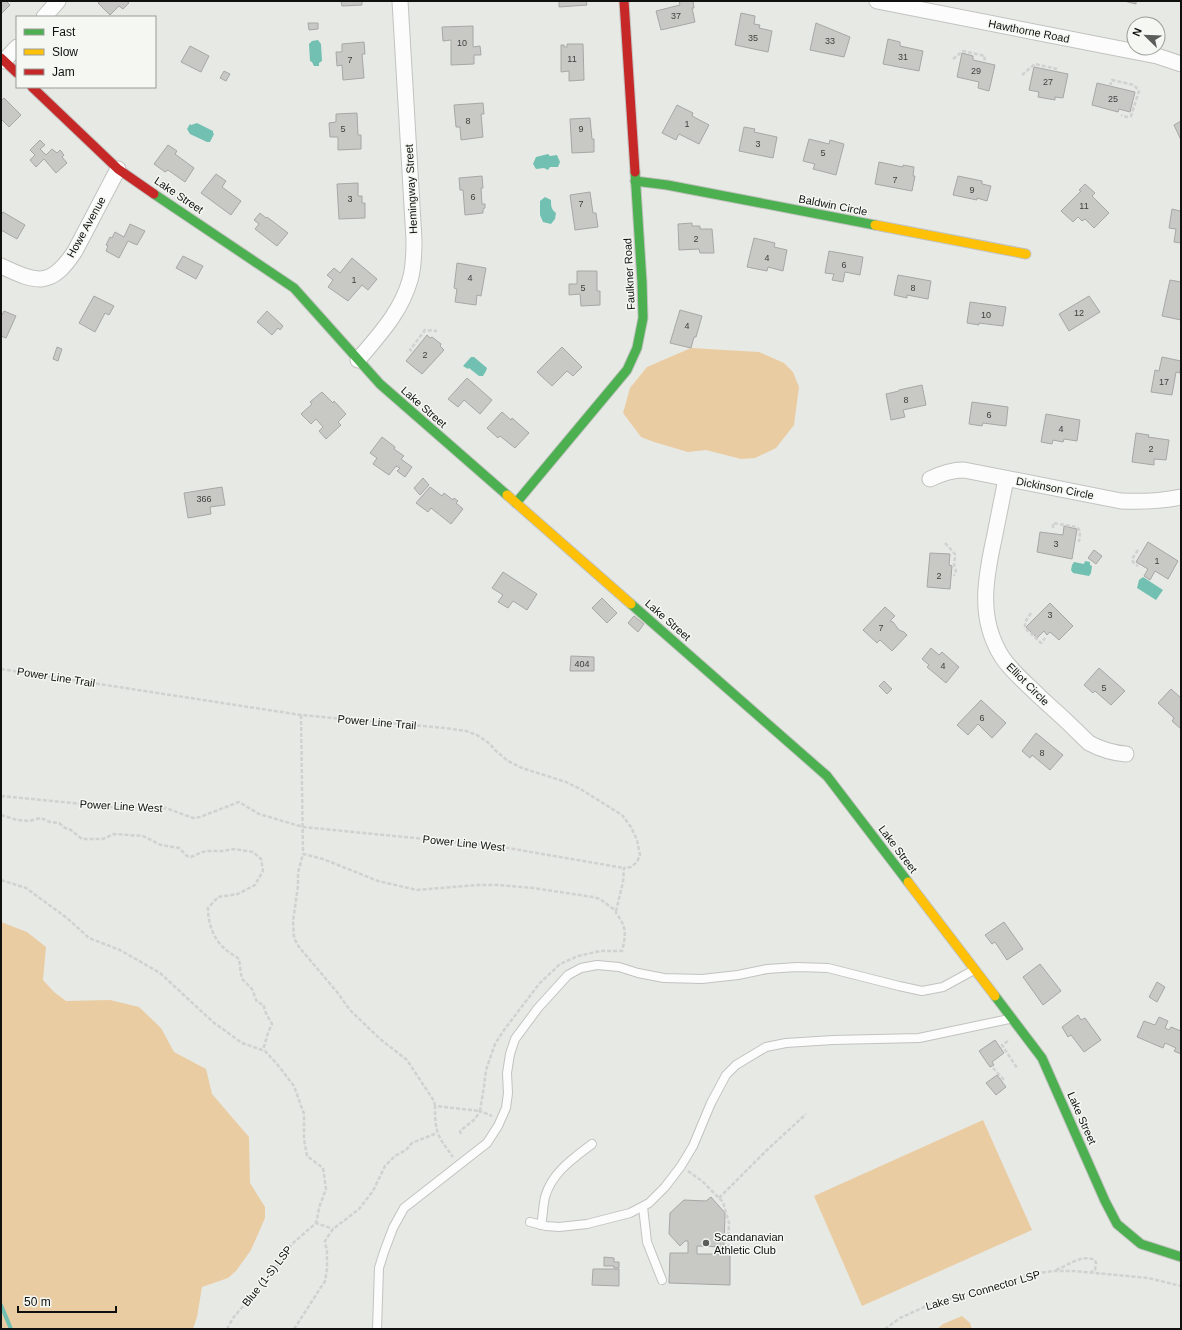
<svg xmlns="http://www.w3.org/2000/svg" width="1182" height="1330" font-family="Arial,sans-serif">
<rect width="100%" height="100%" fill="#e7e9e5"/>
<g fill="#eacca3">
<polygon points="691,348 759,352 784,363 793,372 799,387 794,425 776,448 755,458 741,459 706,450 688,452 654,442 641,437 623,413 630,388 647,367"/>
<polygon points="1,922 27,932 46,947 43,980 54,992 66,1001 110,1000 139,1007 161,1028 174,1052 206,1069 212,1094 249,1137 250,1183 265,1207 265,1218 251,1250 236,1271 228,1278 202,1287 197,1317 193,1329 1,1329"/>
<polygon points="983,1120 1032,1230 862,1306 814,1196"/>
<polygon points="962,1316 970,1323 972,1329 937,1329 943,1324"/>
</g>
<g fill="#72c0b2">
<polygon points="318,40 321,44 322,61 319,63 319,66 314,66 312,62 310,61 309,44 312,41"/>
<polygon points="197,123 213,131 213,133 214,134 210,142 207,142 190,134 187,129 190,124 191,125"/>
<polygon points="548,154 550,156 557,155 560,162 558,167 550,167 548,170 544,168 536,169 533,164 536,157"/>
<path d="M545 197 551 200C551 206 551 209 556 213L555 219 551 224 543 222 540 215V201Z"/>
<polygon points="471,357 474,357 487,368 486,371 483,376 479,376 469,368 468,369 463,366"/>
<polygon points="1085,561 1090,562 1090,565 1092,566 1091,573 1089,576 1073,573 1071,570 1072,565 1074,562 1084,564"/>
<polygon points="1143,577 1163,590 1156,600 1137,588 1139,580"/>
</g>
<g fill="none" stroke-linecap="round" stroke-linejoin="round">
<polyline stroke="#72c0b2" stroke-width="4" points="1,1305 11,1329"/>
</g>
<g fill="#c8c8c5" stroke="#a7a8a5">
<polygon points="1,1 6,1 10,5 1,14"/>
<polygon points="101,1 126,1 129,3 123,9 119,6 110,15 98,3"/>
<polygon points="341,1 362,1 362,5 342,6"/>
<polygon points="559,1 586,1 587,5 559,7"/>
<polygon points="679,1 693,1 694,8 692,8 695,22 661,30 656,11 680,5"/>
<polygon points="1124,1 1136,1 1136,4"/>
<polygon points="741,13 755,16 754,24 760,25 759,28 772,31 768,52 735,45"/>
<polygon points="308,23 318,23 318,29 309,30"/>
<polygon points="816,23 850,37 844,57 810,50"/>
<polygon points="473,26 473,47 480,46 481,55 474,55 474,64 451,65 451,40 443,41 442,27"/>
<polygon points="888,39 900,42 900,46 923,51 919,71 883,64"/>
<polygon points="364,42 365,54 362,54 364,78 343,80 342,65 337,66 336,52 342,52 342,44"/>
<polygon points="567,44 583,44 584,80 569,81 569,71 561,72 561,45 564,45 564,47 567,47"/>
<polygon points="190,46 209,56 201,72 181,62"/>
<polygon points="962,53 973,56 973,60 995,65 989,91 978,88 979,82 957,77"/>
<polygon points="1034,67 1068,74 1063,98 1055,97 1055,100 1038,97 1039,92 1029,90"/>
<polygon points="224,71 230,74 226,81 220,78"/>
<polygon points="1097,83 1135,92 1130,112 1119,109 1118,112 1092,105"/>
<polygon points="4,98 21,115 9,127 1,119 1,99 2,100"/>
<polygon points="483,103 484,114 481,114 483,137 461,140 460,127 456,127 454,105"/>
<polygon points="677,105 693,113 692,116 709,125 699,144 679,134 676,140 662,133"/>
<polygon points="357,113 358,135 361,135 361,149 338,150 338,137 330,137 329,123 336,122 336,114"/>
<polygon points="590,118 592,139 594,139 594,152 572,153 570,119"/>
<polygon points="1181,121 1181,140 1174,125"/>
<polygon points="744,127 755,129 754,132 777,137 773,158 739,151"/>
<polygon points="809,139 829,144 830,140 844,144 836,175 813,169 815,164 803,161"/>
<polygon points="40,140 45,145 40,149 46,155 52,149 57,153 60,150 64,155 62,157 67,163 56,173 44,159 36,167 30,160 35,155 30,150"/>
<polygon points="168,145 177,151 175,154 194,168 185,182 168,170 165,172 154,164"/>
<polygon points="879,162 903,167 903,165 914,167 913,176 915,176 912,191 875,184"/>
<polygon points="216,174 226,181 222,187 241,201 231,215 201,193"/>
<polygon points="482,176 483,188 481,188 482,204 485,204 485,208 483,209 483,213 465,215 463,190 460,190 459,178"/>
<polygon points="958,176 982,181 982,184 991,186 987,201 977,198 977,200 953,195"/>
<polygon points="358,183 358,196 362,196 362,203 365,203 365,218 339,219 337,184"/>
<polygon points="1085,184 1095,193 1092,196 1109,213 1094,228 1085,219 1082,221 1078,217 1073,222 1061,211 1081,191 1079,190"/>
<polygon points="590,192 593,213 596,213 598,227 575,230 570,195"/>
<polygon points="1181,208 1181,243 1174,242 1176,229 1169,228 1172,209 1180,211"/>
<polygon points="3,212 25,225 17,239 1,230 1,215"/>
<polygon points="260,213 266,218 267,217 288,233 277,246 255,229 259,224 254,220"/>
<polygon points="692,223 692,226 700,226 700,229 712,229 714,253 700,253 699,249 679,250 678,224"/>
<polygon points="130,224 145,231 137,245 128,241 119,258 106,251 108,246 106,245 110,237 112,238 115,232 124,237"/>
<polygon points="754,238 775,243 774,247 787,250 783,271 768,267 767,271 747,267"/>
<polygon points="829,251 863,257 860,275 845,272 843,282 832,280 834,274 825,273"/>
<polygon points="183,256 203,266 196,279 176,268"/>
<polygon points="352,258 377,279 368,290 362,285 348,301 328,287 333,280 327,275 334,268 340,273"/>
<polygon points="457,263 486,268 481,296 477,295 476,305 455,302 457,289 454,288"/>
<polygon points="577,271 597,271 597,291 600,291 600,305 581,306 580,294 569,295 569,284 577,284"/>
<polygon points="898,275 931,281 928,299 907,295 907,298 894,295"/>
<polygon points="1170,280 1181,282 1181,320 1162,316"/>
<polygon points="94,296 114,306 109,315 105,313 95,332 79,323"/>
<polygon points="1089,296 1100,312 1069,331 1059,314"/>
<polygon points="970,302 1006,307 1003,326 979,323 979,325 967,323"/>
<polygon points="680,310 702,316 696,337 694,337 691,348 670,343"/>
<polygon points="4,311 16,316 6,338 1,336 1,314 2,315"/>
<polygon points="267,311 283,326 280,330 278,328 272,335 257,322"/>
<polygon points="427,335 430,338 432,337 441,344 440,346 444,350 422,374 406,361"/>
<polygon points="57,347 62,349 58,361 53,359"/>
<polygon points="562,347 582,367 573,376 567,371 552,386 537,372"/>
<polygon points="1162,357 1181,361 1180,373 1176,372 1172,395 1151,392 1155,370 1159,371"/>
<polygon points="467,378 492,400 480,414 464,400 458,407 448,399"/>
<polygon points="922,385 926,405 903,410 905,417 891,420 886,394 899,391 899,390"/>
<polygon points="322,392 333,403 334,401 346,414 338,422 341,425 326,439 319,431 323,427 316,419 311,424 301,414 312,404 310,402"/>
<polygon points="972,402 1008,407 1006,426 983,423 982,426 969,424"/>
<polygon points="502,412 511,420 512,418 529,433 515,448 500,436 498,438 487,428"/>
<polygon points="1046,414 1080,420 1077,441 1064,439 1063,442 1053,440 1052,444 1041,442"/>
<polygon points="1136,433 1149,435 1148,437 1169,440 1166,460 1154,459 1154,465 1132,462"/>
<polygon points="382,437 395,447 394,449 404,456 401,459 412,467 405,477 397,471 400,468 396,466 389,475 373,464 377,458 370,453"/>
<polygon points="423,478 429,485 420,495 414,488"/>
<polygon points="222,487 225,505 210,507 211,514 188,518 184,493"/>
<polygon points="430,487 442,496 444,493 453,500 454,498 458,501 456,503 463,509 451,524 431,508 428,512 416,503"/>
<polygon points="1064,526 1077,529 1072,559 1037,552 1040,532 1063,535"/>
<polygon points="1148,542 1178,561 1168,579 1155,571 1150,580 1144,576 1148,569 1136,562"/>
<polygon points="1094,550 1102,556 1096,564 1088,558"/>
<polygon points="930,553 950,554 949,565 952,566 950,589 927,587"/>
<polygon points="503,572 537,594 527,610 513,601 508,608 498,602 503,595 492,588"/>
<polygon points="602,598 617,613 607,623 592,608"/>
<polygon points="1050,603 1073,626 1059,640 1050,632 1047,635 1044,631 1037,638 1026,627"/>
<polygon points="885,607 895,616 890,621 893,622 899,630 904,632 907,635 892,651 880,640 877,643 863,630"/>
<polygon points="634,616 644,624 638,632 628,623"/>
<polygon points="931,648 939,655 942,652 959,667 946,683 927,667 929,665 922,659"/>
<polygon points="571,656 594,657 594,671 570,671"/>
<polygon points="1099,668 1125,691 1111,705 1095,691 1093,693 1084,685"/>
<polygon points="884,681 892,689 887,694 879,686"/>
<polygon points="1171,689 1181,698 1181,729 1172,721 1174,718 1158,703"/>
<polygon points="981,700 1006,723 992,738 978,724 968,735 957,725"/>
<polygon points="1036,733 1063,755 1050,770 1032,755 1030,758 1022,751"/>
<polygon points="1004,922 1023,949 1007,960 995,942 992,944 985,935"/>
<polygon points="1040,964 1061,991 1043,1005 1023,977"/>
<polygon points="1157,982 1165,987 1157,1002 1149,997"/>
<polygon points="1078,1015 1081,1020 1085,1018 1101,1040 1084,1052 1071,1035 1068,1037 1062,1027"/>
<polygon points="1159,1017 1168,1021 1165,1028 1169,1030 1171,1027 1181,1031 1181,1054 1174,1051 1176,1048 1165,1043 1163,1048 1137,1037 1144,1021 1155,1025"/>
<polygon points="995,1040 1004,1053 992,1062 994,1065 990,1067 979,1051"/>
<polygon points="997,1075 1006,1087 996,1095 986,1083"/>
<polygon points="711,1197 725,1213 724,1247 697,1246 697,1254 730,1254 730,1285 669,1283 670,1253 688,1253 688,1241 685,1241 680,1246 669,1234 670,1213 684,1200 706,1201"/>
<polygon points="604,1257 614,1258 614,1262 619,1262 619,1268 614,1268 614,1266 604,1266"/>
<polygon points="593,1269 619,1269 619,1286 592,1285"/>
</g>
<g fill="none" stroke-linecap="round" stroke-linejoin="round">
<g stroke="#c2c3c0" stroke-width="10">
<g id="lane">
<polyline points="643,1207 647,1242 662,1280"/>
<polyline points="530,1222 546,1226 559,1227 587,1224 630,1213 649,1203 665,1187 681,1166 693,1146 711,1103 726,1075 736,1065 766,1047 786,1043 833,1040 919,1038 1009,1019"/>
<path d="M541 1225C543 1216 543 1206 545 1197 552 1172 574 1158 592 1144"/>
<polyline points="377,1329 379,1268 384,1252 393,1228 404,1208 487,1143 498,1126 506,1108 508,1093 507,1073 510,1054 515,1039 538,1008 568,975 581,968 597,965 619,967 638,973 664,978 702,979 738,975 767,969 797,967 828,968 899,986 922,991 943,987 974,970"/>
</g>
</g>
<g stroke="#c2c3c0" stroke-width="17">
<g id="street">
<polyline points="877,1 1157,56 1181,64"/>
<polyline points="44,17 58,1"/>
<polyline points="4,61 17,47"/>
<path d="M1 266C37 283 51 288 75 251L118 169"/>
<path d="M358 360C379 335 401 312 410 280 414 267 414 253 414 240L400 1"/>
<path d="M930 479C942 473 951 470 964 470L1121 501C1142 502 1161 501 1181 497"/>
<path d="M1006 479C1002 499 998 519 994 539 985 580 978 619 1002 657 1012 672 1027 684 1040 697 1057 712 1073 727 1089 743 1102 750 1112 753 1126 754"/>
</g>
</g>
<g stroke="#c2c3c0" stroke-width="11">
<g id="fast">
<polyline points="635,181 667,185 875,225"/>
<polyline points="154,194 294,288 380,384 507,495"/>
<polyline points="516,503 627,370 637,348 643,318 642,282 635,172"/>
<polyline points="631,604 827,776 908,882"/>
<polyline points="995,996 1042,1058 1105,1201 1117,1224 1141,1244 1181,1257"/>
</g>
</g>
<g stroke="#c2c3c0" stroke-width="11">
<g id="slow">
<polyline points="875,225 1026,254"/>
<polyline points="507,495 631,604"/>
<polyline points="908,882 995,996"/>
</g>
</g>
<g stroke="#c2c3c0" stroke-width="11">
<g id="jam">
<polyline points="624,1 635,172"/>
<polyline points="1,58 17,73"/>
<polyline points="32,87 118,169 154,194"/>
</g>
</g>
<g stroke="#d1d1d0" stroke-width="2.5" stroke-dasharray="4 2" stroke-linecap="butt">
<polyline points="953,59 963,51 985,56 984,62"/>
<polyline points="1022,75 1035,64 1057,69"/>
<polyline points="1110,86 1112,80 1134,85 1139,91 1131,116 1127,117 1121,115"/>
<polyline points="412,351 410,350 425,330 437,331"/>
<polyline points="1053,528 1053,523 1077,527 1080,531 1079,542"/>
<polyline points="945,543 955,554 955,557 954,565 956,571 954,576"/>
<polyline points="1138,550 1132,559 1133,562 1138,566"/>
<polyline points="1031,613 1025,622 1025,628 1041,643 1045,638"/>
<polyline points="1,669 301,715 445,728 466,731 477,735 490,744 496,751 508,761 522,768 566,782 582,790 622,815 631,827 637,840 640,855 637,862 631,867 624,868 623,882 616,911"/>
<polyline points="301,715 303,854"/>
<polyline points="1,796 123,808 166,808 193,818 200,817 239,802 259,814 303,827 496,846 624,868"/>
<path d="M1 815 17 820 29 821 41 818 50 822 59 823 65 828 71 830 82 839H103L114 834 143 836 161 845 179 848 187 856 191 857 202 852 208 851H223L234 849 253 852 261 859 263 871 255 885 238 894 218 897 208 908C208 923 213 938 224 948 228 952 234 955 239 959L241 974 243 980 252 989 257 1002 264 1005C264 1012 269 1018 272 1024L268 1033 263 1050"/>
<polyline points="1,880 26,888 67,918 89,938 120,950 160,973 213,1022 242,1043 265,1051 277,1064 294,1086 304,1114 304,1139 307,1156 323,1168 326,1189 320,1205 316,1223"/>
<polyline points="1008,1041 1002,1045 1017,1068"/>
<polyline points="993,1068 1004,1080"/>
<path d="M435 1106 434 1101 407 1060 380 1039 350 1010 337 992 299 947 294 938 293 921 298 886V873L303 854 323 859 378 881 417 890 478 885H497L533 888 593 897 600 899 616 911V913C627 927 626 935 622 951H600L578 956 560 964 539 984 504 1030 495 1044 486 1070 484 1086 480 1111 435 1106C435 1133 437 1135 453 1157"/>
<polyline points="461,1134 460,1131 475,1119 480,1111 492,1116"/>
<polyline points="688,1171 702,1181 723,1202 729,1223 728,1248"/>
<polyline points="719,1198 767,1150 806,1114"/>
<path d="M1056 1270C1069 1265 1081 1254 1095 1260L1096 1263 1095 1270 1091 1272"/>
<polyline points="227,1329 233,1318 277,1266 292,1244 316,1223 333,1229"/>
<polyline points="294,1329 325,1281 327,1269 327,1252 325,1241 333,1229 359,1209 373,1191 385,1166 395,1156 406,1150 412,1143 437,1133"/>
<polyline points="885,1329 900,1318 933,1303 983,1290 1030,1274 1054,1271 1074,1271 1148,1278 1181,1286"/>
</g>
<use href="#lane" stroke="#fbfcfb" stroke-width="8"/>
<use href="#street" stroke="#fbfcfb" stroke-width="15"/>
<use href="#fast" stroke="#4caf50" stroke-width="9"/>
<use href="#slow" stroke="#ffc107" stroke-width="9"/>
<use href="#jam" stroke="#c62828" stroke-width="9"/>
</g>
<circle fill="#5b5d5a" stroke="#f5f8f2" stroke-width="1.5" cx="706" cy="1243" r="4"/>
<g text-anchor="middle" dominant-baseline="central" stroke-width="3" stroke-linejoin="round" paint-order="stroke">
<g font-size="9" fill="#3e3f3c">
<text x="676" y="16">37</text>
<text x="753" y="38">35</text>
<text x="830" y="41">33</text>
<text x="462" y="43">10</text>
<text x="903" y="57">31</text>
<text x="572" y="59">11</text>
<text x="350" y="60">7</text>
<text x="976" y="71">29</text>
<text x="1048" y="82">27</text>
<text x="1113" y="99">25</text>
<text x="468" y="121">8</text>
<text x="687" y="124">1</text>
<text x="343" y="129">5</text>
<text x="581" y="129">9</text>
<text x="758" y="144">3</text>
<text x="823" y="153">5</text>
<text x="895" y="180">7</text>
<text x="972" y="190">9</text>
<text x="473" y="197">6</text>
<text x="350" y="199">3</text>
<text x="581" y="204">7</text>
<text x="1084" y="206">11</text>
<text x="696" y="239">2</text>
<text x="767" y="258">4</text>
<text x="844" y="265">6</text>
<text x="470" y="278">4</text>
<text x="354" y="280">1</text>
<text x="583" y="288">5</text>
<text x="913" y="288">8</text>
<text x="1079" y="313">12</text>
<text x="986" y="315">10</text>
<text x="687" y="326">4</text>
<text x="425" y="355">2</text>
<text x="1164" y="382">17</text>
<text x="906" y="400">8</text>
<text x="989" y="415">6</text>
<text x="1061" y="429">4</text>
<text x="1151" y="449">2</text>
<text x="204" y="499">366</text>
<text x="1056" y="544">3</text>
<text x="1157" y="561">1</text>
<text x="939" y="576">2</text>
<text x="1050" y="615">3</text>
<text x="881" y="628">7</text>
<text x="582" y="664">404</text>
<text x="943" y="666">4</text>
<text x="1104" y="688">5</text>
<text x="982" y="718">6</text>
<text x="1042" y="753">8</text>
</g>
<g font-size="11" fill="#10110f" stroke="#f5f8f2">
<text transform="translate(1029 31) rotate(11)">Hawthorne Road</text>
<text transform="translate(411 189) rotate(-93)">Hemingway Street</text>
<text transform="translate(179 195) rotate(34)">Lake Street</text>
<text transform="translate(833 205) rotate(11)">Baldwin Circle</text>
<text transform="translate(86 227) rotate(-61)">Howe Avenue</text>
<text transform="translate(629 274) rotate(-93)">Faulkner Road</text>
<text transform="translate(424 407) rotate(41)">Lake Street</text>
<text transform="translate(1055 488) rotate(11)">Dickinson Circle</text>
<text transform="translate(668 620) rotate(41)">Lake Street</text>
<text transform="translate(56 677) rotate(9)">Power Line Trail</text>
<text transform="translate(1028 684) rotate(45)">Elliot Circle</text>
<text transform="translate(377 722) rotate(5)">Power Line Trail</text>
<text transform="translate(121 806) rotate(3)">Power Line West</text>
<text transform="translate(464 843) rotate(6)">Power Line West</text>
<text transform="translate(898 849) rotate(53)">Lake Street</text>
<text transform="translate(1082 1118) rotate(66)">Lake Street</text>
<text transform="translate(267 1276) rotate(-52)">Blue (1-S) LSP</text>
<text transform="translate(983 1290) rotate(-16)">Lake Str Connector LSP</text>
</g>
<g font-size="11" fill="#10110f" stroke="#f5f8f2" text-anchor="start">
<text x="714" y="1237">Scandanavian<tspan x="714" dy="13">Athletic Club</tspan></text>
</g>
</g>
<rect width="1182" height="1330" fill="none" stroke="#10110f" stroke-width="4"/>
<rect x="16" y="16" width="140" height="72" fill="#f5f8f2" stroke="#999c97"/>
<rect x="24" y="29" width="20" height="6" fill="#4caf50" stroke="#999c97"/>
<text x="52" y="36" font-size="12" fill="#10110f">Fast</text>
<rect x="24" y="49" width="20" height="6" fill="#ffc107" stroke="#999c97"/>
<text x="52" y="56" font-size="12" fill="#10110f">Slow</text>
<rect x="24" y="69" width="20" height="6" fill="#c62828" stroke="#999c97"/>
<text x="52" y="76" font-size="12" fill="#10110f">Jam</text>
<g transform="translate(1146 36) rotate(293)"><circle r="19" fill="#f5f8f2" stroke="#999c97"/>
<path d="M0-3L7 15L0 10L-7 15Z" fill="#5b5d5a"/>
<text y="-6" font-size="11" font-weight="bold" text-anchor="middle" fill="#10110f">N</text>
</g>
<path d="M18 1306v6h98v-6" fill="none" stroke="#10110f" stroke-width="2"/>
<text x="24" y="1306" font-size="12" fill="#10110f" stroke="#f5f8f2" stroke-width="3" paint-order="stroke">50 m</text>
</svg>
